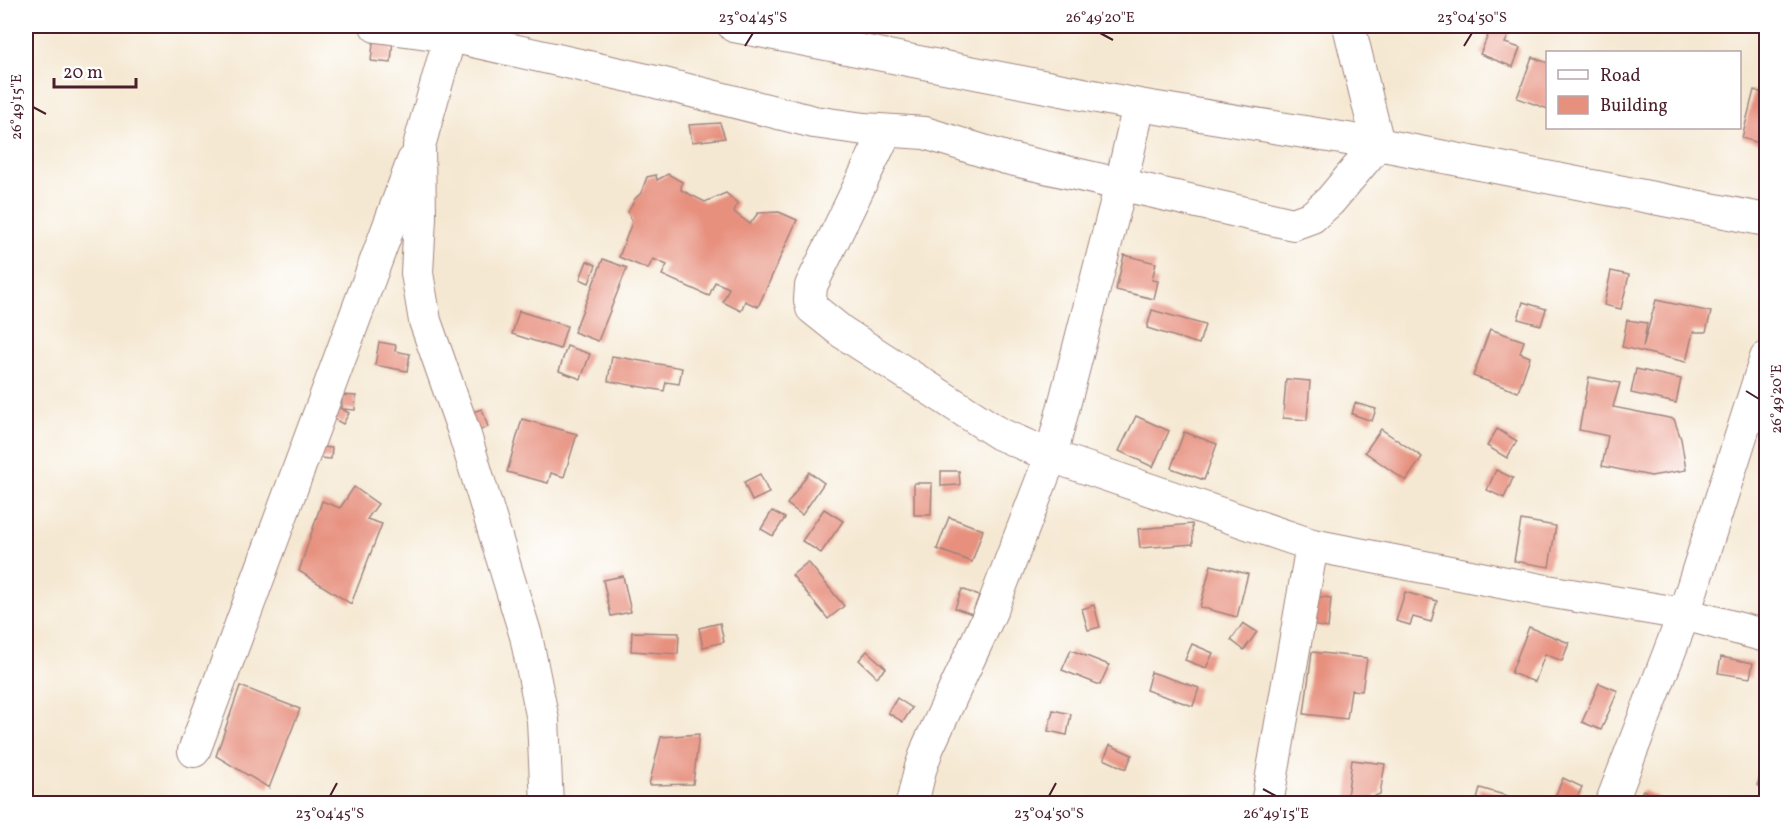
<svg xmlns="http://www.w3.org/2000/svg" width="1792" height="829" font-family="Vollkorn,serif">
<rect width="100%" height="100%" fill="#fff"/>
<filter id="ink" filterUnits="userSpaceOnUse"><feTurbulence type="fractalNoise" baseFrequency=".0167" numOctaves="2"/><feDisplacementMap in="SourceGraphic" scale="12" xChannelSelector="R" yChannelSelector="G"/><feConvolveMatrix kernelMatrix="1 2 1 2 8 2 1 2 1" color-interpolation-filters="sRGB"/></filter>
<filter id="wash" filterUnits="userSpaceOnUse"><feTurbulence type="fractalNoise" baseFrequency=".008" numOctaves="4" result="noise"/><feDisplacementMap in="SourceGraphic" scale="24" xChannelSelector="R" yChannelSelector="G"/><feGaussianBlur stdDeviation="1.35" result="paint"/><feColorMatrix in="noise" values="0 0 0 0 0 0 0 0 0 0 0 0 0 0 0 0 0 1.4 0 .05"/><feComposite in="paint" operator="in"/></filter>
<g filter="url(#wash)">
<rect width="100%" height="100%" fill="#f5e8d2"/>
<g id="blocks">
<g fill="#e7907e">
<polygon points="1492,26 1504,26 1512,28 1505,43 1520,48 1513,67 1480,54"/>
<polygon points="374,36 393,38 391,63 371,61"/>
<polygon points="1532,57 1548,63 1548,109 1517,98"/>
<polygon points="1754,90 1766,94 1766,145 1742,138"/>
<polygon points="720,123 725,138 692,142 689,125"/>
<polygon points="668,174 682,182 681,190 705,202 726,193 737,203 734,212 750,224 758,213 779,212 797,220 758,307 745,301 741,311 723,302 729,288 715,282 709,296 662,275 667,265 653,259 648,269 619,257 632,222 628,212 635,199 641,193 647,177 656,175 657,180"/>
<polygon points="1124,255 1156,263 1152,280 1158,281 1154,299 1116,290"/>
<polygon points="603,259 627,268 598,341 574,332"/>
<polygon points="587,261 596,265 589,283 580,279"/>
<polygon points="1611,271 1629,275 1621,309 1604,305"/>
<polygon points="1656,300 1711,312 1706,332 1693,332 1686,362 1622,347 1627,320 1647,323 1643,347"/>
<polygon points="1523,302 1546,309 1541,325 1518,319"/>
<polygon points="1152,310 1205,325 1199,344 1147,328"/>
<polygon points="519,311 567,326 560,349 512,334"/>
<polygon points="1490,329 1524,341 1520,353 1530,357 1518,392 1473,376"/>
<polygon points="379,342 396,345 395,351 410,354 407,371 375,365"/>
<polygon points="567,346 590,354 581,379 559,371"/>
<polygon points="612,356 682,368 679,384 666,382 664,391 608,381"/>
<polygon points="1636,369 1681,379 1676,403 1631,393"/>
<polygon points="1589,377 1620,383 1613,407 1674,419 1681,439 1686,470 1651,476 1602,466 1608,436 1579,430"/>
<polygon points="1286,379 1310,381 1307,420 1283,418"/>
<polygon points="342,395 356,396 355,410 342,409 349,413 343,424 332,418 337,407 342,409"/>
<polygon points="1355,403 1376,409 1372,421 1352,414"/>
<polygon points="482,409 488,427 472,433 466,414"/>
<polygon points="1136,416 1169,431 1153,467 1119,451"/>
<polygon points="522,419 577,434 564,477 551,473 548,483 507,472"/>
<polygon points="1381,429 1422,457 1406,481 1365,452"/>
<polygon points="1497,429 1517,441 1507,458 1487,446"/>
<polygon points="1184,432 1217,444 1204,480 1171,468"/>
<polygon points="321,447 332,448 331,459 320,458"/>
<polygon points="1496,470 1513,478 1504,498 1487,490"/>
<polygon points="941,471 959,471 960,485 941,486"/>
<polygon points="809,472 824,483 802,515 787,504"/>
<polygon points="760,474 769,493 752,501 744,482"/>
<polygon points="914,483 932,483 931,515 914,515"/>
<polygon points="354,487 378,504 367,519 382,524 351,604 299,571 322,501 340,508"/>
<polygon points="824,509 843,521 821,553 802,541"/>
<polygon points="772,511 785,518 773,536 761,529"/>
<polygon points="949,517 983,530 972,562 937,549"/>
<polygon points="1521,520 1556,526 1549,567 1514,561"/>
<polygon points="1192,524 1193,544 1140,548 1138,529"/>
<polygon points="808,562 844,606 828,619 792,575"/>
<polygon points="1211,565 1248,574 1237,617 1200,607"/>
<polygon points="623,576 631,612 611,616 603,580"/>
<polygon points="962,589 979,596 972,614 955,608"/>
<polygon points="1405,592 1437,601 1431,622 1413,617 1410,625 1396,621"/>
<polygon points="1314,596 1331,598 1328,628 1310,625"/>
<polygon points="1094,605 1100,627 1088,630 1082,609"/>
<polygon points="720,623 724,642 703,647 699,628"/>
<polygon points="1243,623 1257,632 1244,650 1231,640"/>
<polygon points="1529,627 1569,643 1562,661 1545,654 1535,682 1511,673"/>
<polygon points="632,632 679,633 678,654 631,651"/>
<polygon points="1192,644 1213,653 1206,668 1185,660"/>
<polygon points="1071,650 1109,665 1100,685 1062,670"/>
<polygon points="867,651 886,668 877,677 859,660"/>
<polygon points="1312,652 1367,658 1362,691 1351,690 1347,719 1304,714"/>
<polygon points="1721,657 1753,663 1750,678 1718,673"/>
<polygon points="1151,672 1199,688 1193,706 1146,690"/>
<polygon points="1599,683 1618,691 1601,730 1582,722"/>
<polygon points="240,686 300,709 269,788 216,756"/>
<polygon points="897,698 912,708 903,722 888,713"/>
<polygon points="1053,710 1071,714 1067,735 1048,731"/>
<polygon points="699,734 693,784 649,785 661,737"/>
<polygon points="1110,745 1132,755 1126,769 1104,759"/>
<polygon points="1352,760 1385,764 1380,794 1375,796 1374,804 1346,804"/>
<polygon points="1763,767 1766,768 1766,789 1757,785"/>
<polygon points="1563,778 1582,787 1574,804 1552,804"/>
<polygon points="1480,788 1511,797 1509,804 1476,804"/>
<polygon points="1643,790 1663,800 1662,804 1636,804"/>
<polygon points="1199,797 1200,804 1179,804 1179,798"/>
</g>
</g>
</g>
<g filter="url(#ink)">
<use href="#blocks" fill-opacity="0" stroke="#a0847e" stroke-width="1.5"/>
<g fill="none" stroke-linecap="round" stroke-linejoin="round">
<g stroke="#a0847e" stroke-width="34">
<g id="minor">
<polyline points="376,26 450,36"/>
<polyline points="734,26 1139,105 1378,144 1766,220"/>
<polyline points="886,131 811,286 810,300 812,308 842,332 1000,434 1051,456 1312,545 1541,590 1684,614 1766,636"/>
<polyline points="194,751 413,161"/>
<polyline points="547,804 543,720 526,636 463,429 425,321 417,273 420,218 419,146 450,36 656,82 814,122 864,129 925,133 1006,158 1293,224 1312,217 1330,201 1378,144 1349,26"/>
<polyline points="912,804 920,770 928,747 992,609 1051,456 1121,184 1139,105"/>
<polyline points="1267,804 1312,545"/>
<polyline points="1611,804 1684,614 1766,358"/>
</g>
</g>
<use href="#minor" stroke="#fff" stroke-width="32"/>
</g>
</g>
<path fill="none" stroke="#4a1f2b" stroke-width="2" d="M1100 33 1113 40M745 46 753 33M1464 46 1472 33M33 107 46 114M1746 391 1759 399M1263 789 1276 796M330 796 337 783M1049 796 1056 783"/>
<rect width="1792" height="829" fill="none" stroke="#fff" stroke-width="66"/>
<rect x="1546" y="51" width="195" height="78" fill="#ffffff" stroke="#b7a5aa" stroke-width="1.5"/>
<rect x="1558" y="70" width="30" height="9" fill="#ffffff" stroke="#b7a5aa" stroke-width="1.5"/>
<text x="1600" y="81" font-size="18" fill="#4a1f2b">Road</text>
<rect x="1558" y="96" width="30" height="18" fill="#e7907e" stroke="#b7a5aa" stroke-width="1.5"/>
<text x="1600" y="111" font-size="18" fill="#4a1f2b">Building</text>
<path d="M54 78v9h82v-9" fill="none" stroke="#4a1f2b" stroke-width="3"/>
<text x="63" y="78" font-size="18" fill="#4a1f2b" stroke="#ffffff" stroke-width="4.5" paint-order="stroke">20 m</text>
<rect x="33" y="33" width="1726" height="763" fill="none" stroke="#4a1f2b" stroke-width="2"/>
<g font-size="15" text-anchor="middle" fill="#4a1f2b">
<text x="753" y="22">23°04'45"S</text>
<text x="1100" y="22">26°49'20"E</text>
<text x="1472" y="22">23°04'50"S</text>
<text transform="translate(16 107) rotate(-90)" y="5">26°49'15"E</text>
<text transform="translate(1776 399) rotate(-90)" y="5">26°49'20"E</text>
<text x="330" y="818">23°04'45"S</text>
<text x="1049" y="818">23°04'50"S</text>
<text x="1276" y="818">26°49'15"E</text>
</g>
</svg>
